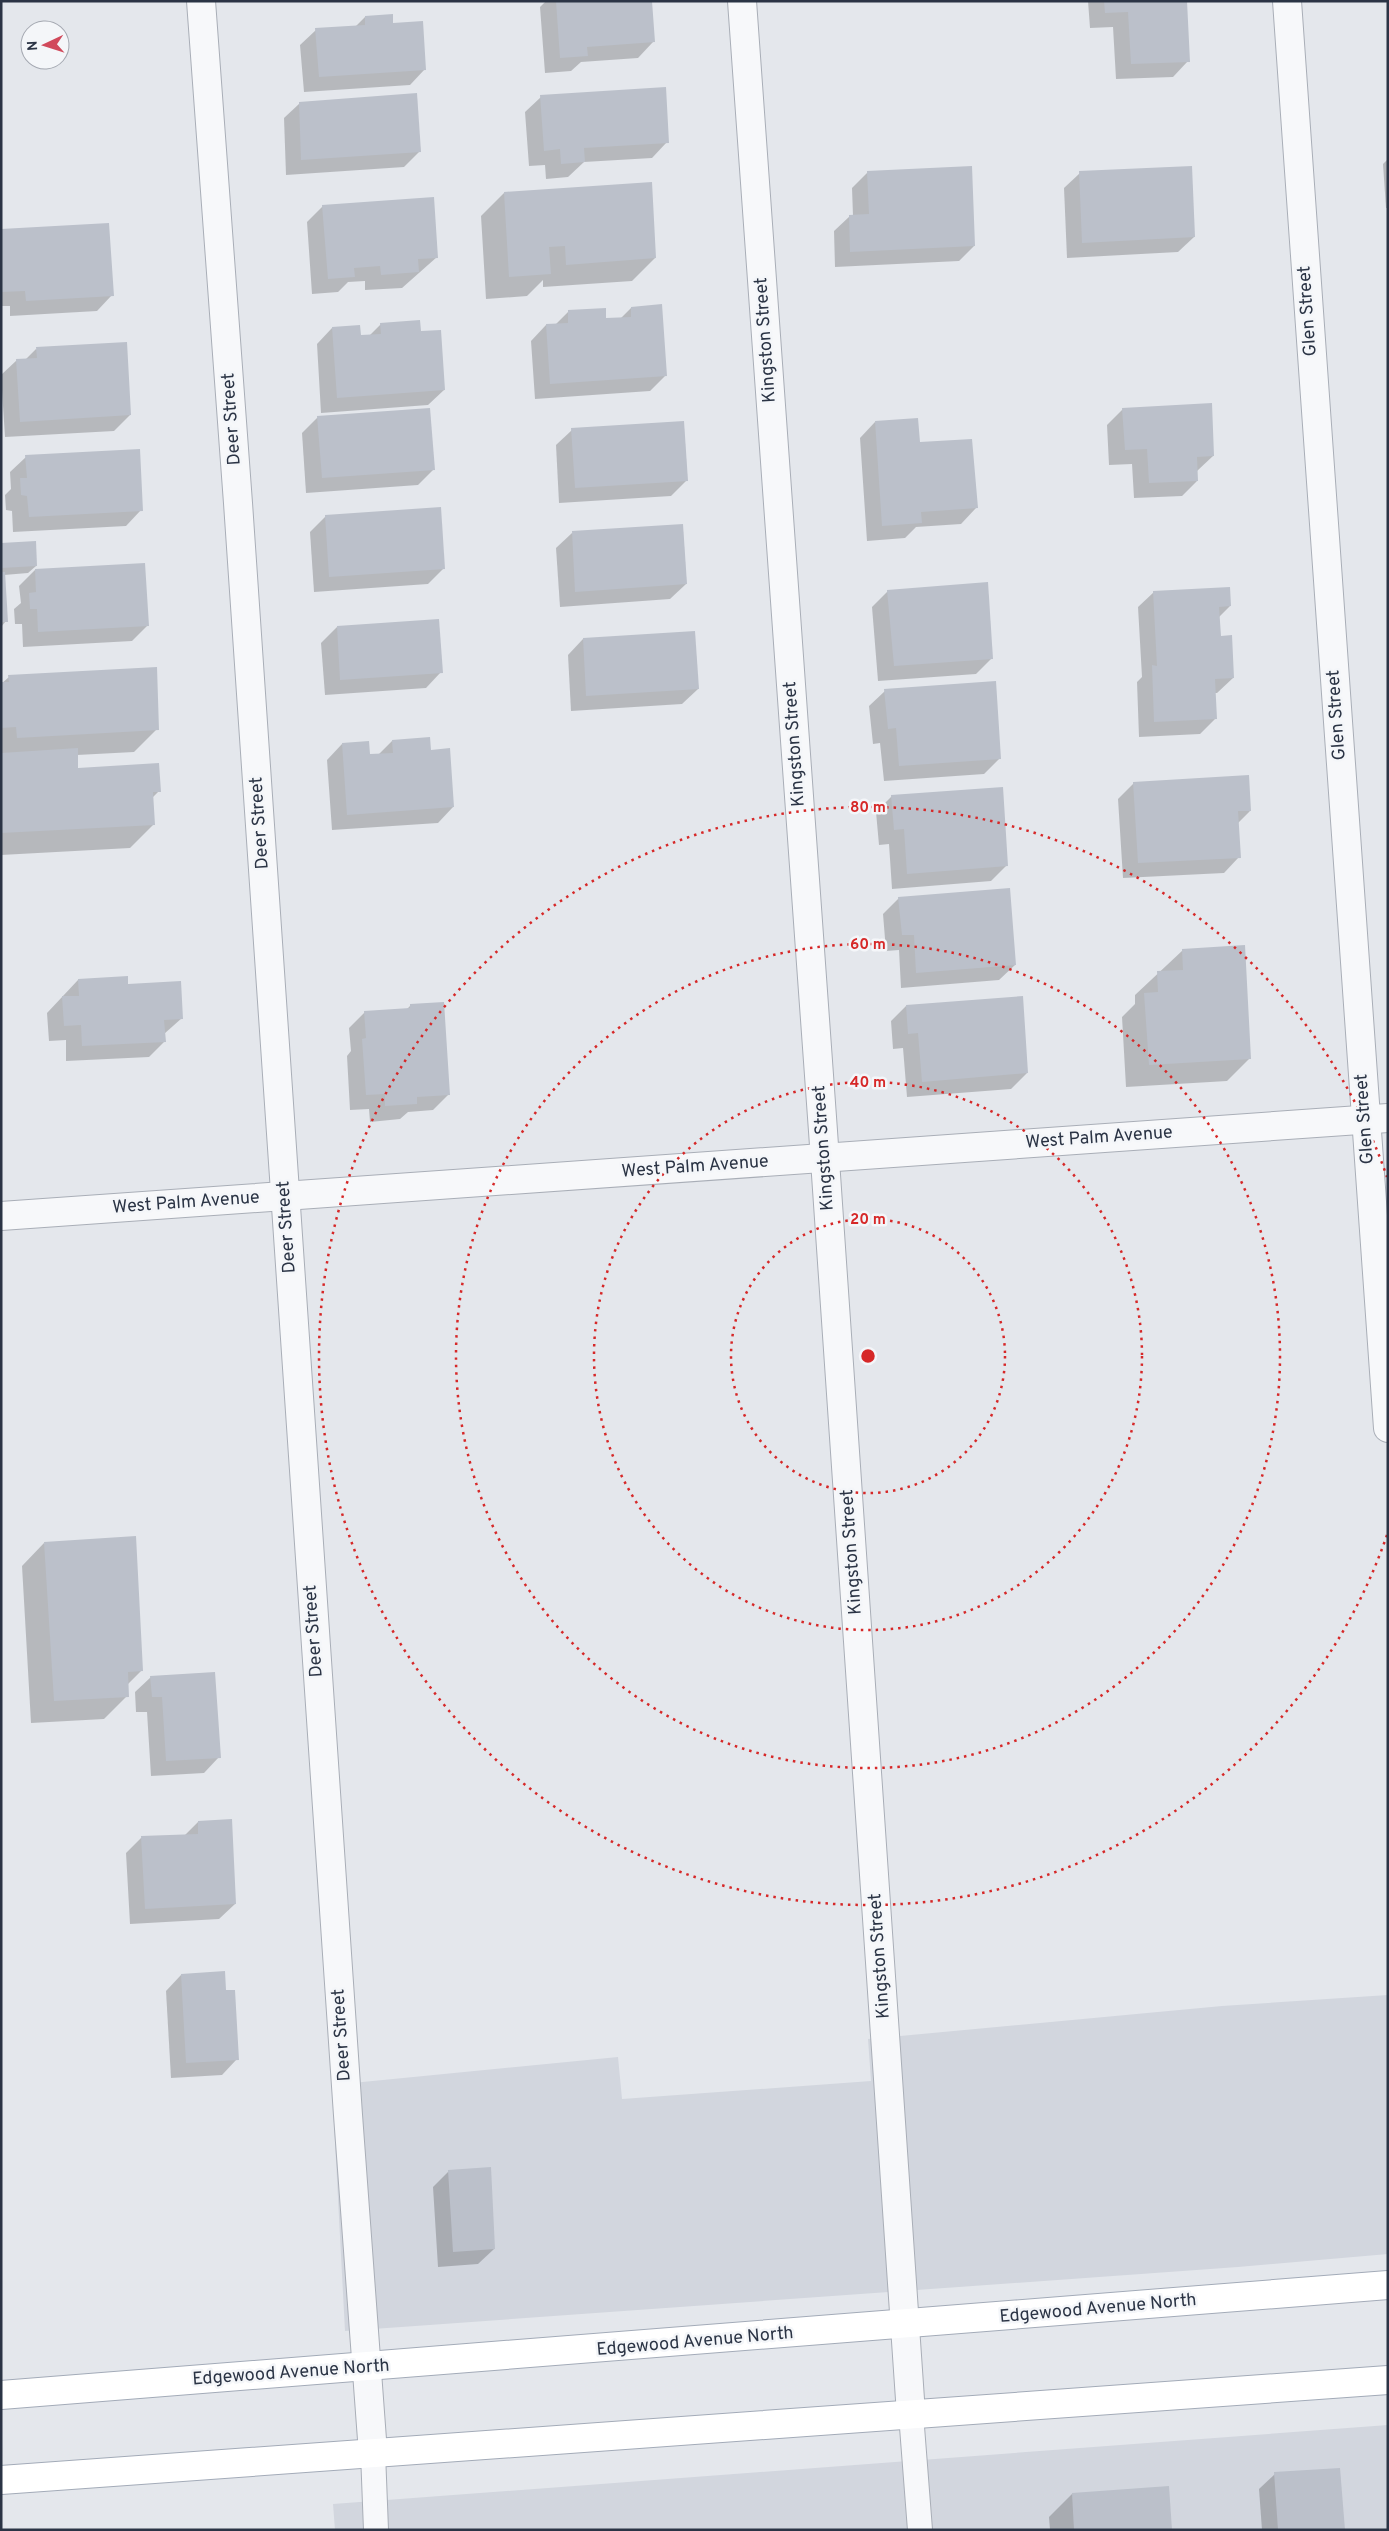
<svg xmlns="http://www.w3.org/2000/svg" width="1389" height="2531" font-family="Overpass,sans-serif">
<rect width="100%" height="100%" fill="#e4e7ec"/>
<g fill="#d2d6de">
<polygon points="1388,1995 1388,2254 1238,2267 345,2331 332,2085 618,2057 622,2099 871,2081 868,2039 1222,2006"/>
<polygon points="1388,2425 1388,2530 335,2530 333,2504"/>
</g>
<g fill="#0003">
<polygon points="546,1 651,1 653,42 638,58 581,62 571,71 545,73 540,7"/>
<polygon points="1088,1 1188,1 1186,4 1188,61 1173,77 1116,79 1113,27 1090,28"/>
<polygon points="365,17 392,24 425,69 410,85 304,92 300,45 316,30 355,27"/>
<polygon points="541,97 667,142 652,158 584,162 568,177 546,179 545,165 529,166 525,112"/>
<polygon points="300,103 420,151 404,167 286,175 284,118"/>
<polygon points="1388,159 1388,208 1386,208 1383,164"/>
<polygon points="868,172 974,246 959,261 835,267 834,231 850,216 853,216 852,188"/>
<polygon points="1080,173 1194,237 1178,252 1067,258 1064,188"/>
<polygon points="504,193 655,258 632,281 543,287 543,280 527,296 486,299 481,216"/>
<polygon points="323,206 437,257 402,288 365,290 365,281 348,282 338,292 312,294 307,222"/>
<polygon points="1,230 112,295 97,311 10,316 10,306 1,306"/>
<polygon points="631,308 665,376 650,391 535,399 531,341 546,325 555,325 568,312 605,319 620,319"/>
<polygon points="381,324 420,332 444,390 428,405 321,413 317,344 332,328 360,337 369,336"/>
<polygon points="36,349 130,415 114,431 5,437 1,375 17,360 25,360"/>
<polygon points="1123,409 1213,456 1197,471 1197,481 1182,496 1134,498 1132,464 1109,465 1107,425"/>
<polygon points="318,417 433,470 418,485 306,493 302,433"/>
<polygon points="875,422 976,508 961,524 916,527 905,538 867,541 860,438"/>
<polygon points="572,430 686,481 671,496 559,503 556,445"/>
<polygon points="26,457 141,510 126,526 13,532 12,511 6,510 5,495 11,489 10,472"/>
<polygon points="326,516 444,568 428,584 314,592 310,532"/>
<polygon points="572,533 686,584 670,599 560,607 556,548"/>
<polygon points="1,544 36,566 28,573 4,575 6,621 1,627"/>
<polygon points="35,570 148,625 132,641 23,647 22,624 15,624 14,609 21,603 19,586"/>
<polygon points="888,591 992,658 976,674 878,681 872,607"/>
<polygon points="1154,592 1230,606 1219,617 1220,638 1233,678 1217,693 1214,693 1215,719 1200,734 1139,737 1137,682 1142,677 1138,607"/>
<polygon points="337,627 441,672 426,688 325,695 321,643"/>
<polygon points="583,639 698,689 682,704 571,711 568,655"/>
<polygon points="9,677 157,729 134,752 77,755 77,769 159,791 152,798 153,825 130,848 1,855 1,684"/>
<polygon points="885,691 1000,758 984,774 884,781 880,743 873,744 869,706"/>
<polygon points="392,741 430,751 453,807 438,823 332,830 327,760 342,744 369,756 378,755"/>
<polygon points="1134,783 1250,811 1238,823 1239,857 1224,873 1123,878 1118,799"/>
<polygon points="892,796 1007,865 991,881 892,889 889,844 879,845 876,812"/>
<polygon points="899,898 1015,965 999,980 901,988 899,950 886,951 883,914"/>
<polygon points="1183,950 1250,1058 1227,1081 1126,1087 1122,1017 1135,1004 1135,995"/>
<polygon points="78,980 127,985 182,1018 164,1034 165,1041 149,1057 66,1061 66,1040 49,1041 47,1013"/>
<polygon points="410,1006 449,1094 433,1110 408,1112 400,1119 370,1122 369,1109 350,1110 347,1056 351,1051 349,1028 365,1012 407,1009"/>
<polygon points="906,1006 1027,1073 1011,1089 907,1097 903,1048 893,1049 891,1021"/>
<polygon points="44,1543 142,1670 127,1685 127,1696 104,1719 31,1723 22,1566"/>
<polygon points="151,1677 219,1757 204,1773 151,1776 147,1712 136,1712 135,1692"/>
<polygon points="198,1822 235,1904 219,1919 130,1924 126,1853 141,1838 185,1835"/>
<polygon points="181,1975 225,1992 237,2059 222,2075 171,2078 166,1991"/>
<polygon points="449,2171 494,2249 478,2264 438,2267 433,2187"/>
<polygon points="1275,2474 1343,2530 1262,2530 1259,2489"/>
<polygon points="1072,2494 1170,2530 1050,2530 1049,2517"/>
</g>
<g fill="#bbc0ca">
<polygon points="556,1 652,1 655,42 587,47 588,56 560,58"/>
<polygon points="1104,1 1187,1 1190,62 1131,64 1128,12 1105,13"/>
<polygon points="393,14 393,23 423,21 426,70 319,77 315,28 365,25 365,16"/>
<polygon points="666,87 669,143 584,148 585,162 561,164 560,149 544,151 540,95"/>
<polygon points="417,93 421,152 301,160 299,102"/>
<polygon points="972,166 975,246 850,252 849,215 869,214 867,171"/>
<polygon points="1192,166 1195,237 1082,243 1079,171"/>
<polygon points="652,182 656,258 566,265 565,246 549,247 551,274 509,277 504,192"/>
<polygon points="434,197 438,258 418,259 419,272 381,275 380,266 354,268 355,277 328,279 322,205"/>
<polygon points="109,223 114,296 26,301 25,291 1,292 1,229"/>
<polygon points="662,304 667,376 550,384 546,324 568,323 568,310 606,308 606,318 631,317 631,307"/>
<polygon points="420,320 421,331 441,330 445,390 337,398 332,327 360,325 361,335 381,334 380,323"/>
<polygon points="127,342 131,415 20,422 16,359 37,358 36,347"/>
<polygon points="1212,403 1214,456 1197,457 1198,481 1149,483 1147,449 1125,450 1122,408"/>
<polygon points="430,408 435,470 322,478 317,416"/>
<polygon points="918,418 920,442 972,439 978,508 921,512 922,523 882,526 875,421"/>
<polygon points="684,421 688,481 575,488 571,428"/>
<polygon points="140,449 143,511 29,517 27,496 21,495 20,478 27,478 25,455"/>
<polygon points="441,507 445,569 329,577 325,515"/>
<polygon points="683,524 687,584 575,592 572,531"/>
<polygon points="36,541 37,566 1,568 1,543"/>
<polygon points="145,563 149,626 38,632 37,609 30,609 29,593 36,592 35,569"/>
<polygon points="1,572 5,572 8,622 1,622"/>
<polygon points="988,582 993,659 894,666 887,590"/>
<polygon points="1230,587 1231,606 1219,607 1221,636 1232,635 1234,678 1215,679 1217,719 1154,722 1152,665 1157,666 1153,591"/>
<polygon points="439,619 443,673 340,680 337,626"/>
<polygon points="695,631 699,689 586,696 583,638"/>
<polygon points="157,667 159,730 17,738 16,727 1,728 1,682 9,682 8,675"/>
<polygon points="996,681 1001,759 899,766 896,728 888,729 884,689"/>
<polygon points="430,737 431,750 450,748 454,807 347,815 342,743 369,741 370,754 393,753 392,740"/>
<polygon points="78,748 78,768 159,763 161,792 153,792 155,825 1,833 1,753"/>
<polygon points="1249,775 1251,811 1238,811 1241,858 1138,863 1133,782"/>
<polygon points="1003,787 1008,866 907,874 904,829 894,830 891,795"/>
<polygon points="1010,888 1016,965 916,973 914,935 902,935 898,897"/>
<polygon points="1245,945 1251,1059 1149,1065 1144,993 1158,992 1157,971 1183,970 1182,949"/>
<polygon points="128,976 128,984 181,981 183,1019 164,1020 166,1042 82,1046 81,1025 64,1026 62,996 79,996 78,979"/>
<polygon points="1023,996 1028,1073 922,1082 918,1033 908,1034 906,1005"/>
<polygon points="444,1002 450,1095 417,1097 417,1104 385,1106 385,1094 366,1095 362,1039 366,1038 364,1011 410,1008 410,1004"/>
<polygon points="136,1536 143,1671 128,1672 129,1697 54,1701 44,1542"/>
<polygon points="215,1672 221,1758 166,1761 162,1697 152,1697 150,1676"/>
<polygon points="232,1819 236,1904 145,1909 141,1836 198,1834 198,1821"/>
<polygon points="225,1971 226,1990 235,1990 239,2060 186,2063 181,1974"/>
<polygon points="491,2167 495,2249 453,2252 448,2170"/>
<polygon points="1340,2468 1345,2530 1278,2530 1274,2472"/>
<polygon points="1169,2486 1172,2530 1074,2530 1072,2493"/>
</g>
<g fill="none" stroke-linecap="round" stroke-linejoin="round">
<g stroke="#a9aeb7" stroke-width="26">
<g id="service">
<polyline points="911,2414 920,2530"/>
<polyline points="373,2453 376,2530"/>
</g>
</g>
<g stroke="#a9aeb7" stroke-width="30">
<g id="minor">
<polyline points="201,1 238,503 348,2115 373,2453"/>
<polyline points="742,1 823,1131 911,2414"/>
<polyline points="1287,1 1388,1428"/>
<polyline points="1,1216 1388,1118"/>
</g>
</g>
<g stroke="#a3abb8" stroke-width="30">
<g id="primary">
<polyline points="1,2395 1388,2285"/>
<polyline points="1,2480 1388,2380"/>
</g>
</g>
<use href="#service" stroke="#f7f8fa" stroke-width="24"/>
<use href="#minor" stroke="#f7f8fa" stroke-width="28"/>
<use href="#primary" stroke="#fff" stroke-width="28"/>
</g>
<g fill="none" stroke="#d62828" stroke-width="2.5" stroke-dasharray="2.5 5">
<circle cx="868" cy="1356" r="137"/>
<circle cx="868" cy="1356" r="274"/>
<circle cx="868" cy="1356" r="412"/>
<path d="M1387 1535A549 549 0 1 1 1387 1177"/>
</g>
<g text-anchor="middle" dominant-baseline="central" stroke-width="5" stroke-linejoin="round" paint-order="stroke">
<g font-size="18" fill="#2b3445" stroke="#f4f6f9">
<text transform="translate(1308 311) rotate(-94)">Glen Street</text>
<text transform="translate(766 340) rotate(-94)">Kingston Street</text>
<text transform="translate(232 419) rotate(-94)">Deer Street</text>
<text transform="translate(1337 715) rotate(-94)">Glen Street</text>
<text transform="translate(795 744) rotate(-94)">Kingston Street</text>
<text transform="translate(260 823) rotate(-94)">Deer Street</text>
<text transform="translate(1365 1119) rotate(-94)">Glen Street</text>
<text transform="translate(1099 1138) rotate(-4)">West Palm Avenue</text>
<text transform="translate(824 1148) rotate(-94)">Kingston Street</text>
<text transform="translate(695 1167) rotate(-4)">West Palm Avenue</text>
<text transform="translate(186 1203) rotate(-4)">West Palm Avenue</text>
<text transform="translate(287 1227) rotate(-94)">Deer Street</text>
<text transform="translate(852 1552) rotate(-94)">Kingston Street</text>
<text transform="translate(314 1631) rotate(-94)">Deer Street</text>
<text transform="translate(880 1956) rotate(-94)">Kingston Street</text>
<text transform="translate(342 2035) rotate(-94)">Deer Street</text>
<text transform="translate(1098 2309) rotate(-5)">Edgewood Avenue North</text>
<text transform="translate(695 2342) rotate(-5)">Edgewood Avenue North</text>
<text transform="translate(291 2373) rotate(-4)">Edgewood Avenue North</text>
</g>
</g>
<circle cx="868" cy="1356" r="8" fill="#d62828" stroke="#f4f6f9" stroke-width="2.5"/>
<g font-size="15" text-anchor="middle" font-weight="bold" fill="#d62828" stroke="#f4f6f9" stroke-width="5" stroke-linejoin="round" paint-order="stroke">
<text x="868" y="812">80 m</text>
<text x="868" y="949">60 m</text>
<text x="868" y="1087">40 m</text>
<text x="868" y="1224">20 m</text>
</g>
<rect width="1389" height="2531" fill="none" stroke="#2b3445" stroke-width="5"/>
<g transform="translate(45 45) rotate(266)"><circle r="24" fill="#f4f6f9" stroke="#a4a8b1"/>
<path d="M0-4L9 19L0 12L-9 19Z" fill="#d1495b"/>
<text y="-8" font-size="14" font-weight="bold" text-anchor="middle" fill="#2b3445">N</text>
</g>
</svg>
